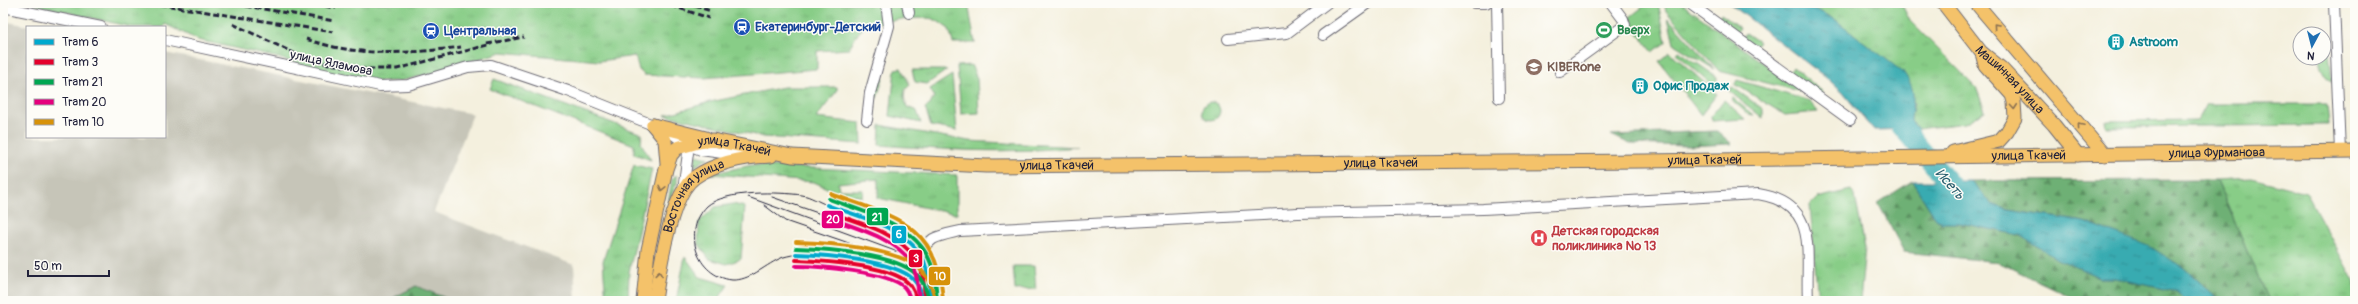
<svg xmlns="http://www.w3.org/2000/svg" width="2358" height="304" font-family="Pangolin,sans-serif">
<defs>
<pattern id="grass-tufts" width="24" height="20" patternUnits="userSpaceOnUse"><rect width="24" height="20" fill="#88cd87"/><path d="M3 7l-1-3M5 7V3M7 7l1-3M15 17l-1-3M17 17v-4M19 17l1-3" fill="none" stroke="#75b075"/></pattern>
<pattern id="forest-firs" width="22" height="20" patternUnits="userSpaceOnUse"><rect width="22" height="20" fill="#6eb074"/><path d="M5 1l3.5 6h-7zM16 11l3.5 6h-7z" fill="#5a8f60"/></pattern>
<pattern id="water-ripples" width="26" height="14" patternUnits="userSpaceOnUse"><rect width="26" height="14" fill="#39abb1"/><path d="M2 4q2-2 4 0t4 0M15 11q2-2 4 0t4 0" fill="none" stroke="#308b91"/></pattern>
</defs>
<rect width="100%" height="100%" fill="#fdfcf7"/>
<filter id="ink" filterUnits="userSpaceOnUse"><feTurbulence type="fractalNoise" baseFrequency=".025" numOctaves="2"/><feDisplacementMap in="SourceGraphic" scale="8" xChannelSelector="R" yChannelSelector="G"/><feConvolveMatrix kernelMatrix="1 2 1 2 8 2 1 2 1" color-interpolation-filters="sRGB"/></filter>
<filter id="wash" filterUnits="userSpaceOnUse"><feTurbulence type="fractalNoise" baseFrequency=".012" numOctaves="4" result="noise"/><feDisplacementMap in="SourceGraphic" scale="16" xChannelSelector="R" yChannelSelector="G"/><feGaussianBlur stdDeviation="0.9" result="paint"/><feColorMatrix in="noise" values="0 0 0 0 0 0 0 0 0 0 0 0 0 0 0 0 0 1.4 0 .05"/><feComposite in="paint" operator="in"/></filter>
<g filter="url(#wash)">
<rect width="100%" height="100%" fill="#f4f0de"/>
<polygon fill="#c6c5b8" points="3,21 34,27 27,27 27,137 165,137 165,53 473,114 434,212 574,265 576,301 3,301"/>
<g fill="url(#grass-tufts)" stroke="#557861">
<path d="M28 3H968L975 43H953L949 29C944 26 939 21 933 19 922 16 875 21 865 27 857 32 853 41 849 49L817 51V69L704 78 644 75 639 70 635 56 599 61 501 52 434 73 400 81 359 82 275 57 198 40 165 24 164 27H131Z"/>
<polygon points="1648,3 1658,3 1666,42 1653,52 1626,20"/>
<polygon points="1664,3 1681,3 1803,92 1719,71 1666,11"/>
<polygon points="1805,3 1901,3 1910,21 1976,87 1985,111 1965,123 1918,129 1910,121 1914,103 1837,21"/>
<polygon points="1721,14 1740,28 1737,33 1718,19"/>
<polygon points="1668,18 1714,69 1674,44"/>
<polygon points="1746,33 1759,42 1755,47 1743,37"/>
<path d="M2324 38 2328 40 2332 82C2323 80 2319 67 2318 58H2324Z"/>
<polygon points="1679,51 1717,77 1716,88 1677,54"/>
<polygon points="1670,52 1717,94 1701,115 1659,61"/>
<polygon points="971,65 977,78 979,113 961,114 957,66"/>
<polygon points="1793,67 1823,92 1821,95 1790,72"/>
<polygon points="901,68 910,85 905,90 904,97 907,107 917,111 921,123 890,116 895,69"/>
<polygon points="912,70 947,70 927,84 915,82"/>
<polygon points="952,75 957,131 931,126 925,108 930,105 934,96 930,89"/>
<polygon points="877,76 883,78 877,98 871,96"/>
<polygon points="494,79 642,134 641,143 651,160 634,154 634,145 490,89"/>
<polygon points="1737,80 1810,101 1818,112 1785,115 1735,84"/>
<polygon points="784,87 837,87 837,91 816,118 861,123 862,144 764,137 665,115 710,102"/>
<polygon points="1732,87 1763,109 1763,118 1729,91"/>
<polygon points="1733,98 1754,116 1749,115 1731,99"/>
<polygon points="1724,100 1745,119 1712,121 1711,116"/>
<circle cx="1211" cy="111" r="9"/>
<polygon points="2207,104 2327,104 2329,125 2106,127 2105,121 2198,120"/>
<path d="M880 125 969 141 1078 147C1009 154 947 150 879 145Z"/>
<polygon points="696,155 708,158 694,167"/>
<polygon points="634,165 652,169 629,272 628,301 606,301 603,261"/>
<polygon points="752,165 957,175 957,214 878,198 878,179 838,183 839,190 863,190 862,197 840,194 814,182 710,174"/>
<polygon points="675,176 677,176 677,183 668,203 672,179"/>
<polygon points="2251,178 2306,192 2355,283 2355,301 2268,301 2217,180"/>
<polygon points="1851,190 1855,196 1865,248 1860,301 1818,301 1810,205 1817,198"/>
<polygon points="733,204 745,207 741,259 727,264 709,259 698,243 699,222 715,207"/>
<polygon points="685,257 700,277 728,285 717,301 676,301"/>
<polygon points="1013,266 1034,266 1036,289 1015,290"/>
</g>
<g fill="url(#forest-firs)" stroke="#486958">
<polygon points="1717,131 1732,144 1686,146 1630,144 1611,135"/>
<polygon points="2217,180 2268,301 2221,301 2184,268 2085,222 2008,210 1992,204 1971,181"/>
<polygon points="1912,181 1936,219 1942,223 1960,223 2019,235 2058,259 2101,278 2116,278 2177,292 2185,301 2080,301 1998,262 1904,252 1878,203"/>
<polygon points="416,286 453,301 393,301 393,298"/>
</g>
<g fill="url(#water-ripples)" stroke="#2e6676">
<path d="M1729 3H1805L1837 21 1904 73C1918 93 1912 99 1911 121L1918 129 1874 130 1843 93 1829 80Z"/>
<polygon points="1912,181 1971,181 1992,204 2008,210 2085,222 2149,246 2184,268 2221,301 2185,301 2177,292 2116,278 2101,278 2058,259 2019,235 1960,223 1942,223 1936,219"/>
</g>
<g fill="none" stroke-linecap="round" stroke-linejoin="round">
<polyline stroke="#39abb1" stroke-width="20" points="1887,109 1964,201"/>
</g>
</g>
<g filter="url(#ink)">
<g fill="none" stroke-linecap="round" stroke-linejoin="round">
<g stroke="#6c6a74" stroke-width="12">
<g id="minor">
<polyline points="907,3 909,13"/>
<polyline points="1474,3 1486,3"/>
<polyline points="1497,3 1499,98"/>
<polyline points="1689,3 1850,120"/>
<polyline points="2334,3 2340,152"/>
<polyline points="3,7 101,27"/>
<polyline points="1323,35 1368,3"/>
<polyline points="1228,39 1287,33 1327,3"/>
<polyline points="165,40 380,86 408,85 468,67 491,65 568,91 653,125 673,134 686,144 701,150 743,156"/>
<polyline points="1560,72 1625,25 1623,19 1611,3"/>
<polyline points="867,120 870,93 889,26 886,3"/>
<polyline points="683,190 688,153 686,144"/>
<path d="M914 301C912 283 917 250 933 239 940 235 952 233 960 231L1298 213 1483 209 1758 194C1821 204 1805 253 1808 301"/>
</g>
</g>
<g stroke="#6c6a74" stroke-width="15">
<g id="major">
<path id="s1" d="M1943 3 1981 52 2001 68 2054 125 2078 155"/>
<polyline points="1976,3 2105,155"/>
<polyline points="653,125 706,138"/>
<polyline points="653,125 665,140 667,163"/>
<polyline points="1953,152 1999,141 2007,132 2015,118 2014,102 2012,95 1985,65 1982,53"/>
<path id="s2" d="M643 301 648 250 666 169 671 155 677 148 698 142 713 140 792 156 986 166 1645 161 2355 151"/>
<path id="s3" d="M655 301C659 272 670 194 695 177 717 162 746 157 771 156"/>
</g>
</g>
<use href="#minor" stroke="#fff" stroke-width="10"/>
<use href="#major" stroke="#f4c26a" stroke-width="13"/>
<g stroke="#22223b" stroke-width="1">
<polyline points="748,197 906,255 930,285"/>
<polyline points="772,197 901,242 925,266"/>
<polyline points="764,205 785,221 913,265"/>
<path d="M796 254C790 256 784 256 779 259 764 266 749 281 732 280 696 276 682 231 707 206 725 190 779 192 802 195 810 196 819 202 827 205"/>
</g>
<g stroke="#22223b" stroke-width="3" stroke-dasharray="6 3" stroke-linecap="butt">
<polyline points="151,3 333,32"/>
<polyline points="228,3 334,21"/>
<polyline points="308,3 336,8"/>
<polyline points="663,3 709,18"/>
<polyline points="686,3 711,11"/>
<polyline points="233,24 302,57 324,63 361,69 397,69 492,44"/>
<path d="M306 39C357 57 408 54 461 47"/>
<polyline points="487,44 524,37"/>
</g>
<g stroke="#fdfcf7" stroke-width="7">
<g id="tram-1">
<path d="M827 205C859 217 908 227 924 261 929 274 930 288 931 301"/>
<path d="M796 254C823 255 894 260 913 279 919 285 921 293 923 301"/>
</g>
</g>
<g stroke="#fdfcf7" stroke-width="7">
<g id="tram-2">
<path d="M825 211C855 222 897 231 916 259 924 271 924 287 925 301"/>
<path d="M796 260C822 261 888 265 907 282 913 287 915 294 917 301"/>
</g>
</g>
<g stroke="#fdfcf7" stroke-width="7">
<g id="tram-3">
<path d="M829 199C863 212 913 223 929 259 935 272 936 286 937 301"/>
<path d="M796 248C825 249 897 254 917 275 924 282 926 290 929 299"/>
</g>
</g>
<g stroke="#fdfcf7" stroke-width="7">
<g id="tram-4">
<path d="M823 216C850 226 898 238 912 264 918 275 918 289 919 301"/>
<path d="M796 266C818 266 889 272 904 287 908 291 909 296 911 301"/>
</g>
</g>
<g stroke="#fdfcf7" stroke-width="7">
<g id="tram-5">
<path d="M831 194C894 217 938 223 943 300"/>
<path d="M796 242C828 243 899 248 921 270 929 278 932 288 935 298"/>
</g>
</g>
<use href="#tram-1" stroke="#00a9ce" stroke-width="4"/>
<use href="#tram-2" stroke="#e4002b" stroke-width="4"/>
<use href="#tram-3" stroke="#00a651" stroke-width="4"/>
<use href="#tram-4" stroke="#e5007d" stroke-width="4"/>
<use href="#tram-5" stroke="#d79209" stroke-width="4"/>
</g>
<defs><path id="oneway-chevron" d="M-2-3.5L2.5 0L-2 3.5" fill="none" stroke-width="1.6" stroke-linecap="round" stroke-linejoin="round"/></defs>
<g stroke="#8b7252">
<use href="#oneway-chevron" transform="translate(1996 26) rotate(-131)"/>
<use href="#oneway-chevron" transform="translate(2014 107) rotate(85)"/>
<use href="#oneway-chevron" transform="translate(2080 126) rotate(-130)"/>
<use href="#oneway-chevron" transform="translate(662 188) rotate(103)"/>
<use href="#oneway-chevron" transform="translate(659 274) rotate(-81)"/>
</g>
</g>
<defs>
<g id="station-disc" transform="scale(0.9)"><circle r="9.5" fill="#1a4fb4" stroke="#fdfcf7"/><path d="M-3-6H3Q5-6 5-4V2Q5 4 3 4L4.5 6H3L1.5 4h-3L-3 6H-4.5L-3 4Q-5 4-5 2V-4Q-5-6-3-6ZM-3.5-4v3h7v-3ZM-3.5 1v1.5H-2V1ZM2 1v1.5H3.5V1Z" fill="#fff"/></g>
<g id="stadium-disc" transform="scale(0.9)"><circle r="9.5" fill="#2e9e5b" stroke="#fdfcf7"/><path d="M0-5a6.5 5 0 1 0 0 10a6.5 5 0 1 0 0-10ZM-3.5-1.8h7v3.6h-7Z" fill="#fff"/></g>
<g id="building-disc" transform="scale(0.9)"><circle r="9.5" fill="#0f9aa8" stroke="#fdfcf7"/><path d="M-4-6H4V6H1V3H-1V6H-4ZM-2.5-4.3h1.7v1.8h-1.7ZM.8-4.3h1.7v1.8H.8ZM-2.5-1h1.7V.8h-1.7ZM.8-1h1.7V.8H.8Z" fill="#fff"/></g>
<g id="school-disc" transform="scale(0.9)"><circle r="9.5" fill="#8d6e63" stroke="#fdfcf7"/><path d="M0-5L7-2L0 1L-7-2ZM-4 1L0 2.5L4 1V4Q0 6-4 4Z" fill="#fff"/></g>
<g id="hospital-disc" transform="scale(0.9)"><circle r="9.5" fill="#e0444e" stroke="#fdfcf7"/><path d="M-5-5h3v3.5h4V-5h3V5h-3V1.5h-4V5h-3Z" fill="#fff"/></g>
</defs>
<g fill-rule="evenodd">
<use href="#station-disc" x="742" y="27"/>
<use href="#stadium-disc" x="1604" y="30"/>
<use href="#station-disc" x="431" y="31"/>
<use href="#building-disc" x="2116" y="42"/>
<use href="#school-disc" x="1534" y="67"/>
<use href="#building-disc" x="1640" y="86"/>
<use href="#hospital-disc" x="1539" y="238"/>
</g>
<g text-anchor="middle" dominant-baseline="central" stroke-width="3" stroke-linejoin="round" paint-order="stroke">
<g font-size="13" font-weight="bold" fill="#164399" stroke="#fdfcf7" text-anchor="start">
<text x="755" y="27">Екатеринбург-Детский</text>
<text x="444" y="31">Центральная</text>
</g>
<g font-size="13" font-weight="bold" fill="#27864d" stroke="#fdfcf7" text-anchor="start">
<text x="1617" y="30">Вверх</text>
</g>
<g font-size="13" font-weight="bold" fill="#0d838f" stroke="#fdfcf7" text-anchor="start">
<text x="2129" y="42">Astroom</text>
<text x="1653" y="86">Офис Продаж</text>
</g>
<g font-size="13" fill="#22223b" stroke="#fdfcf7">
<text transform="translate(331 63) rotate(12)">улица Яламова</text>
<text stroke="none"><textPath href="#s1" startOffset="102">Машинная улица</textPath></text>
<text stroke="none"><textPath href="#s2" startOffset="217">улица Ткачей</textPath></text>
<text stroke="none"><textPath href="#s2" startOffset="1701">улица Фурманова</textPath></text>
<text stroke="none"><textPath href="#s2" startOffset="1513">улица Ткачей</textPath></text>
<text stroke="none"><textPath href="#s2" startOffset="1189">улица Ткачей</textPath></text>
<text stroke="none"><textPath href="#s2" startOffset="865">улица Ткачей</textPath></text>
<text stroke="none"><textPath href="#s2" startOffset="541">улица Ткачей</textPath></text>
<text stroke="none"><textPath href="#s3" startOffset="117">Восточная улица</textPath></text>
</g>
<g font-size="13" font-weight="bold" fill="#785e54" stroke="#fdfcf7" text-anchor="start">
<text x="1547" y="67">KIBERone</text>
</g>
<g font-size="13" font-weight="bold" fill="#be3a42" stroke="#fdfcf7" text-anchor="start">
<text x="1552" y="231">Детская городская<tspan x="1552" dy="15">поликлиника № 13</tspan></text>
</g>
<g font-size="14" font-style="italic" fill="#2c6070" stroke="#fdfcf7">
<text transform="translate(1950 184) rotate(48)">Исеть</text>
</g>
</g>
<g stroke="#fdfcf7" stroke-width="1.5">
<rect x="866" y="207" width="23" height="19" rx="4" fill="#00a651"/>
<rect x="821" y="210" width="23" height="19" rx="4" fill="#e5007d"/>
<rect x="891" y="225" width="16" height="19" rx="4" fill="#00a9ce"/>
<rect x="908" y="249" width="15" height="19" rx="4" fill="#e4002b"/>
<rect x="928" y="266" width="23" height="20" rx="4" fill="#d79209"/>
</g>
<g font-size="11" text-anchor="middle" font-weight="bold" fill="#fff">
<text x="877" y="221">21</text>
<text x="833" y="223">20</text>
<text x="899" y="238">6</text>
<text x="916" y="262">3</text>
<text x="940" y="280">10</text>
</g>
<rect width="2358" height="304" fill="none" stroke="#fdfcf7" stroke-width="16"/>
<rect x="26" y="26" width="140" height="112" fill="#fdfcf7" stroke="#a5a5ac"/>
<rect x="34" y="39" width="20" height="6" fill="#00a9ce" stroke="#a5a5ac"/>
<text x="62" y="46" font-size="12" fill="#22223b">Tram 6</text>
<rect x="34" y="59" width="20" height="6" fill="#e4002b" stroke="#a5a5ac"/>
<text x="62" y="66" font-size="12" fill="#22223b">Tram 3</text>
<rect x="34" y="79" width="20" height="6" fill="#00a651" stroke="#a5a5ac"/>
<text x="62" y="86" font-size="12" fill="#22223b">Tram 21</text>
<rect x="34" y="99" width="20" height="6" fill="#e5007d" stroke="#a5a5ac"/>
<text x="62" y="106" font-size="12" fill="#22223b">Tram 20</text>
<rect x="34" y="119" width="20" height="6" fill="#d79209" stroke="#a5a5ac"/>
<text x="62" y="126" font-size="12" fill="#22223b">Tram 10</text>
<g transform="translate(2312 46) rotate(187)"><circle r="19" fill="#fdfcf7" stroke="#a5a5ac"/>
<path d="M0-3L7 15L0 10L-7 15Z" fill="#1f6fb2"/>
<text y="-6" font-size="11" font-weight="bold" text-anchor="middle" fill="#22223b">N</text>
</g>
<path d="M28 270v6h81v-6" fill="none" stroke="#22223b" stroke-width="2"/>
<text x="34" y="270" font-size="12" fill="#22223b" stroke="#fdfcf7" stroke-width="3" paint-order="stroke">50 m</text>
</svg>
